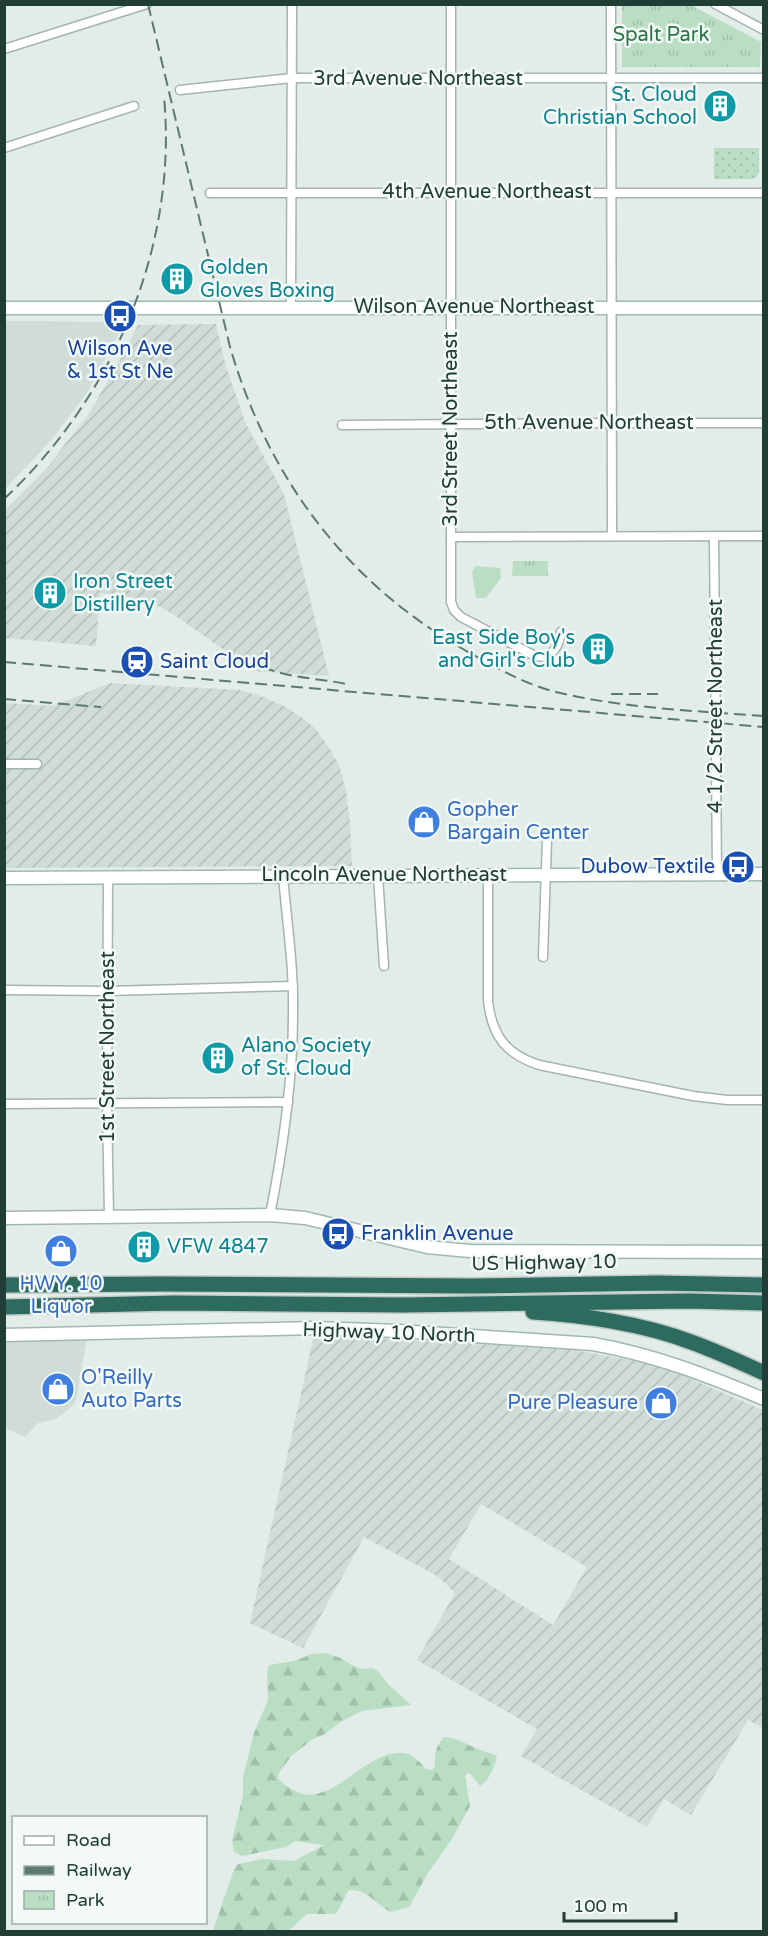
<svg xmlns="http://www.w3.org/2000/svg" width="768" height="1936" font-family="'Varela Round',sans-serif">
<defs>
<pattern id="industrial-furrows" width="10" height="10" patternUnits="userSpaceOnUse" patternTransform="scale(1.5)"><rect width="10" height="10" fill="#d0dcd7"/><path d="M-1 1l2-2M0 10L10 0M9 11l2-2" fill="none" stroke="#b2beb9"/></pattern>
<pattern id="grass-dots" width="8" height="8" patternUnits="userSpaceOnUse" patternTransform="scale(1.5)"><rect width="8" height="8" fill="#badec4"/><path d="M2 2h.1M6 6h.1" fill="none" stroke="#a0c0a9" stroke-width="1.8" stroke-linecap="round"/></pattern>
<pattern id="forest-firs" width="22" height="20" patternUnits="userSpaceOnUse" patternTransform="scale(1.5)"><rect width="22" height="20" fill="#badec4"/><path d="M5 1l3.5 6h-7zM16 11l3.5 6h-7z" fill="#a0c0a9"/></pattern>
<pattern id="park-tufts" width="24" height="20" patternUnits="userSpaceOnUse" patternTransform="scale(1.5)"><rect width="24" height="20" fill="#badec4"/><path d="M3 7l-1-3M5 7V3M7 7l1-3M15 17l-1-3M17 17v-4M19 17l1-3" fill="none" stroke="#a0c0a9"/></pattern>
</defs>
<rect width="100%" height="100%" fill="#e2ece8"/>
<g fill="#d0dcd7">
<polygon points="5,321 125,322 88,391 54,437 5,489"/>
<polygon points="87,1338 76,1400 72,1406 56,1419 38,1423 25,1437 5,1428 5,1340"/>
</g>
<g fill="url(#industrial-furrows)" fill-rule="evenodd">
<polygon points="216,324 226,367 246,424 284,494 329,676 254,671 173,614 153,603 120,595 100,593 96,646 5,638 5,510 45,470 88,415 123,355 138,325"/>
<polygon points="110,683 239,690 261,696 286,707 301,717 315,728 328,746 339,765 346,791 350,822 352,866 5,868 4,703 53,706"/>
<path d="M314 1335 568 1349 630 1360 649 1361 763 1410V1728L748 1720 691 1815 664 1799 647 1827 521 1756 537 1729 417 1660 455 1593 439 1577 364 1537 303 1648 250 1623ZM481 1504 587 1567 553 1625 449 1559Z"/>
</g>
<polygon fill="url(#grass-dots)" points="714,148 759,148 759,171 757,177 750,179 714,179"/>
<path fill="url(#forest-firs)" d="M326 1653 340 1658 360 1669 373 1668 379 1672 388 1684 411 1705 362 1711 342 1721 325 1734 313 1739 291 1756 279 1773 278 1778C282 1784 287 1786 293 1790 331 1813 369 1743 408 1754 415 1756 421 1764 426 1769L432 1770 435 1766C434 1754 436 1746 444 1737 458 1738 465 1744 478 1749 484 1752 491 1753 497 1756 495 1766 489 1781 480 1786L469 1772 465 1776 470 1806 452 1839 428 1873 409 1907 391 1912C375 1904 368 1889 349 1890 343 1898 342 1907 335 1914H307L288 1931H213L233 1872 238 1864 263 1859 294 1861 324 1845 295 1841 286 1847 242 1856 234 1852 232 1840 243 1796V1777L254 1733 268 1700 267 1672 269 1665 294 1661 312 1654Z"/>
<g fill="url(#park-tufts)">
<polygon points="622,5 691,5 761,42 760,67 622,67"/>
<polygon points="513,561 548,561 548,576 512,576"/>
</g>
<polygon fill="#badec4" points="476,566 500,568 501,578 486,598 476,598 472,572"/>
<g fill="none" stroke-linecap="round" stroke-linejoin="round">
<g stroke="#a4b4af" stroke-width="11">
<g id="street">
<path d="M451 4V602L454 610 461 617 535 656 546 657C556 650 559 645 561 632"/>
<polyline points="611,4 612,536"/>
<polyline points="715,4 764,30"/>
<polyline points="4,49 147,4"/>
<polyline points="180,90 292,78 764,78"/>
<polyline points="4,148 134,106"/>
<polyline points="210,193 764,193"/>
<polyline points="291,308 292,4"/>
<polyline points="342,425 611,423 764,423"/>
<polyline points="451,537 764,536"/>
<polyline points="714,537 717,874"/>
<polyline points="4,764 37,764"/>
<path d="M488 874V1001C492 1036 506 1054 539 1065L693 1096 727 1100H764"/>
<polyline points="378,876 384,966"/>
<polyline points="108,877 107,1104 109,1216"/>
<polyline points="543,957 547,840"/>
<polyline points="4,990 108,991 293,986"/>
<polyline points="4,1104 288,1102"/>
<path d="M270 1215C283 1149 293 1082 293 1014 294 968 287 922 283 876"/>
</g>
</g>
<g stroke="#a0b9b0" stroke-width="15">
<g id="secondary">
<polyline points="4,308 764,308"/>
<polyline points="4,878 764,874"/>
<polyline points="4,1218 270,1215 305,1218 427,1247 470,1251 764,1252"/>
<path d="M4 1335 316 1328 399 1331 593 1344C655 1355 706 1375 764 1399"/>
</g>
</g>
<g stroke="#c1c9c7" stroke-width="18">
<g id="highway">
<polyline points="4,1285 162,1284 473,1286 657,1283 764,1285"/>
<polyline points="4,1307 174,1303 404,1305 689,1301 764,1303"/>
<path d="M533 1312C583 1315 644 1324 691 1342 716 1351 740 1362 764 1373"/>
</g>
</g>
<use href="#street" stroke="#fff" stroke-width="8"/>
<use href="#secondary" stroke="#fff" stroke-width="12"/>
<use href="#highway" stroke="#2c6b5e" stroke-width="15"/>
<g stroke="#5c7a71" stroke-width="2" stroke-dasharray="12 6" stroke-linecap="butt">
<path d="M148 4 230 347C269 480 348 585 470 653 498 669 525 684 556 692 622 708 696 711 764 716"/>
<path d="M4 499C113 397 178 247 164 97"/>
<polyline points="4,662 764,727"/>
<path d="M263 667C291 679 321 678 351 685"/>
<polyline points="611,694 658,694"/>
<polyline points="4,699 101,707"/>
</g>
</g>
<defs>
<g id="building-disc" transform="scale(1.725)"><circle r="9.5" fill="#0f9aa8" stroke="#f2f9f6"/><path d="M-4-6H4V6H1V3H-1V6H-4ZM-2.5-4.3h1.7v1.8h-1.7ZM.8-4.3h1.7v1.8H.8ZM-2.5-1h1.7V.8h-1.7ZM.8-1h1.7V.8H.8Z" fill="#fff"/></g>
<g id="bus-disc" transform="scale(1.725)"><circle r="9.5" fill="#1a4fb4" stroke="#f2f9f6"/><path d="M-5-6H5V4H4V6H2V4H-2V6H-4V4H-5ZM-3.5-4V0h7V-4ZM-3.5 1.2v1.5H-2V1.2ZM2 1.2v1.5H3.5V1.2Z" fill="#fff"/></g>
<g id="station-disc" transform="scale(1.725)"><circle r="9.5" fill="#1a4fb4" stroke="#f2f9f6"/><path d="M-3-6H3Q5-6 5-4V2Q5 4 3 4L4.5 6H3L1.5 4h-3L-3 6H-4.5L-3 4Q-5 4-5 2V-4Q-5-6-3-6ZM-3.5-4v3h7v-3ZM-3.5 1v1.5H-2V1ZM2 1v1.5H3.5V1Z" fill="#fff"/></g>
<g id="shop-disc" transform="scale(1.725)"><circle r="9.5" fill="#3f7fe0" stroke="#f2f9f6"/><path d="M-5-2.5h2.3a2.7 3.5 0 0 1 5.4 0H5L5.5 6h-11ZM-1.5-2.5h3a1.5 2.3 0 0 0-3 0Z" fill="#fff"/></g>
</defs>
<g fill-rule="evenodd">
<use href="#building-disc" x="720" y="106"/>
<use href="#building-disc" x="177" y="279"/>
<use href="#bus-disc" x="120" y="316"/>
<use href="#building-disc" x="50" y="593"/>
<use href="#building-disc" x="598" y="649"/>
<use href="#station-disc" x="137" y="662"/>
<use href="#shop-disc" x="424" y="822"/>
<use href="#bus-disc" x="738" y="867"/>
<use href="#building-disc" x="218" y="1058"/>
<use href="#bus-disc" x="338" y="1234"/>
<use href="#building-disc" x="144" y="1247"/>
<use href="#shop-disc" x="61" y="1251"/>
<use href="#shop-disc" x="58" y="1389"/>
<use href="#shop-disc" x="661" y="1403"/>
</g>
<g text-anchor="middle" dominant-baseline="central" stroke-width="5" stroke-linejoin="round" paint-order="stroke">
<g font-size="20" fill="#2a7647" stroke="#f2f9f6">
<text x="661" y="35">Spalt Park</text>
</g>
<g font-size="20" fill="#213e36" stroke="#f2f9f6">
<text x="418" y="79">3rd Avenue Northeast</text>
<text x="487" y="192">4th Avenue Northeast</text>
<text x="474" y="307">Wilson Avenue Northeast</text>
<text x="589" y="423">5th Avenue Northeast</text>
<text transform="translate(451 429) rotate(-90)">3rd Street Northeast</text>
<text transform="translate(716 706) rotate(-90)">4 1/2 Street Northeast</text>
<text x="384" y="875">Lincoln Avenue Northeast</text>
<text transform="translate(108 1047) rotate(-90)">1st Street Northeast</text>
<text transform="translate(544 1263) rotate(-1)">US Highway 10</text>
<text transform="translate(389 1333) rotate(2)">Highway 10 North</text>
</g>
<g font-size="20" fill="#0d838f" stroke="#f2f9f6" text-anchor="start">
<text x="697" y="95" text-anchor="end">St. Cloud<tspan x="697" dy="23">Christian School</tspan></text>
<text x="200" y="268">Golden<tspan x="200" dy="23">Gloves Boxing</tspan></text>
<text x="73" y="582">Iron Street<tspan x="73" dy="23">Distillery</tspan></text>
<text x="575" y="638" text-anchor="end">East Side Boy's<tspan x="575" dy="23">and Girl's Club</tspan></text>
<text x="241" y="1046">Alano Society<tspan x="241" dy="23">of St. Cloud</tspan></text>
<text x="167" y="1247">VFW 4847</text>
</g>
<g font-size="20" fill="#164399" stroke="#f2f9f6" text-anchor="start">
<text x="120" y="349" text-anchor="middle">Wilson Ave<tspan x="120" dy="23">&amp; 1st St Ne</tspan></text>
<text x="160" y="662">Saint Cloud</text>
<text x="715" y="867" text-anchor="end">Dubow Textile</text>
<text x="361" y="1234">Franklin Avenue</text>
</g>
<g font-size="20" fill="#366cbe" stroke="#f2f9f6" text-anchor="start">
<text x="447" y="810">Gopher<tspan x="447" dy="23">Bargain Center</tspan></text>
<text x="61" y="1284" text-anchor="middle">HWY. 10<tspan x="61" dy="23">Liquor</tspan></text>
<text x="81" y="1378">O'Reilly<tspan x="81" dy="23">Auto Parts</tspan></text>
<text x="638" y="1403" text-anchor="end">Pure Pleasure</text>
</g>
</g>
<rect width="768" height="1936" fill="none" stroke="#213e36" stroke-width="12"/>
<rect x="12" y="1816" width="195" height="108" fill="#f2f9f6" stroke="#9eaea9" stroke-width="1.5"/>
<rect x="24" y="1836" width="30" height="9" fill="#ffffff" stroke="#9eaea9" stroke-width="1.5"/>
<text x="66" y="1846" font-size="18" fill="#213e36">Road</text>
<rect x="24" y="1866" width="30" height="9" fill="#5c7a71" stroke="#9eaea9" stroke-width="1.5"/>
<text x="66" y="1876" font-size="18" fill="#213e36">Railway</text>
<rect x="24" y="1891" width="30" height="18" fill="url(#park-tufts)" stroke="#9eaea9" stroke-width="1.5"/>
<text x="66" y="1906" font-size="18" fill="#213e36">Park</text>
<path d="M564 1912v9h112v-9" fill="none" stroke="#213e36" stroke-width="3"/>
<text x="573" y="1912" font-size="18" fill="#213e36" stroke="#f2f9f6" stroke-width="4.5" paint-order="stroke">100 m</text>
</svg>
